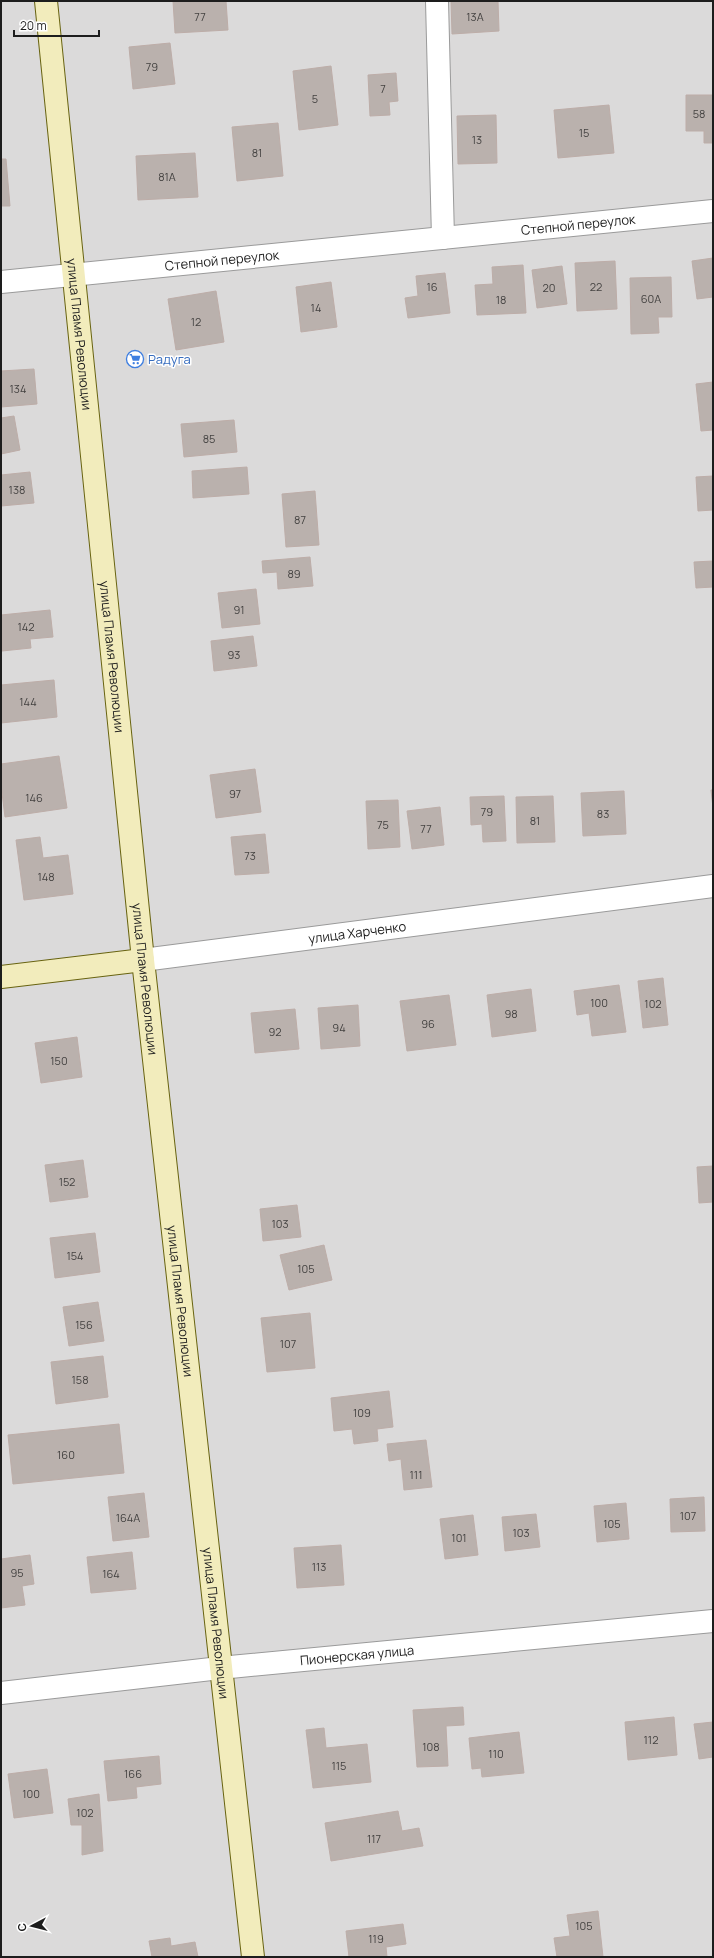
<svg xmlns="http://www.w3.org/2000/svg" width="714" height="1958" font-family="Manrope,sans-serif">
<rect width="100%" height="100%" fill="#ede8e4"/>
<rect fill="#dbdada" x="1" y="1" width="712" height="1956"/>
<g fill="#bab1ad" stroke="#bdada8">
<polygon points="173,1 226,1 228,30 175,33"/>
<polygon points="451,1 498,1 499,31 452,34"/>
<polygon points="170,43 175,84 133,89 129,47"/>
<polygon points="331,66 338,125 299,130 293,71"/>
<polygon points="396,73 398,101 389,102 390,115 370,116 368,75"/>
<polygon points="686,95 713,95 713,143 704,143 704,131 686,131"/>
<polygon points="609,105 614,153 558,158 554,110"/>
<polygon points="496,115 497,163 458,164 457,116"/>
<polygon points="278,123 283,176 237,181 232,127"/>
<polygon points="195,153 198,197 138,200 136,156"/>
<polygon points="1,159 6,159 10,206 1,206"/>
<polygon points="713,258 713,297 697,299 692,261"/>
<polygon points="615,261 617,309 577,311 575,263"/>
<polygon points="523,265 526,313 477,315 475,285 493,284 492,267"/>
<polygon points="562,266 567,304 537,308 532,270"/>
<polygon points="445,273 450,313 408,318 405,298 418,296 416,276"/>
<polygon points="671,277 672,317 658,317 659,333 631,334 630,278"/>
<polygon points="331,282 337,327 301,332 296,287"/>
<polygon points="216,291 224,342 176,350 168,299"/>
<polygon points="34,369 37,404 1,407 1,371"/>
<polygon points="713,382 713,430 701,431 696,384"/>
<polygon points="14,416 20,450 1,454 1,418"/>
<polygon points="234,420 237,452 184,457 181,424"/>
<polygon points="247,467 249,494 193,498 192,471"/>
<polygon points="30,472 34,503 1,506 1,475"/>
<polygon points="713,476 713,510 698,511 696,477"/>
<polygon points="315,491 319,545 286,547 282,494"/>
<polygon points="310,557 313,586 278,589 277,572 263,573 262,561"/>
<polygon points="713,561 713,587 696,588 694,562"/>
<polygon points="256,589 260,624 222,628 218,593"/>
<polygon points="50,610 53,637 30,639 31,648 2,651 1,615"/>
<polygon points="253,636 257,666 214,671 211,641"/>
<polygon points="54,680 57,717 1,723 1,685"/>
<polygon points="59,756 67,808 5,817 1,785 1,764"/>
<polygon points="255,769 261,812 216,818 210,775"/>
<polygon points="711,790 713,790 713,808"/>
<polygon points="624,791 626,834 583,836 581,793"/>
<polygon points="504,796 506,841 483,842 482,824 471,825 470,797"/>
<polygon points="553,796 555,842 517,843 516,797"/>
<polygon points="398,800 400,847 368,849 366,801"/>
<polygon points="440,807 444,845 412,849 407,811"/>
<polygon points="265,834 269,873 235,875 231,837"/>
<polygon points="40,837 43,858 68,855 73,894 24,900 16,840"/>
<polygon points="663,978 668,1025 643,1028 638,981"/>
<polygon points="619,985 626,1032 592,1036 589,1013 577,1015 574,991"/>
<polygon points="531,989 536,1031 492,1037 487,995"/>
<polygon points="449,995 456,1045 407,1051 400,1001"/>
<polygon points="358,1005 360,1046 321,1049 318,1008"/>
<polygon points="295,1009 299,1049 255,1053 251,1013"/>
<polygon points="77,1037 82,1077 41,1083 35,1043"/>
<polygon points="83,1160 88,1197 50,1202 45,1165"/>
<polygon points="713,1166 713,1202 699,1203 697,1167"/>
<polygon points="297,1205 301,1237 263,1241 260,1209"/>
<polygon points="95,1233 100,1272 55,1278 50,1238"/>
<polygon points="324,1245 332,1280 289,1290 280,1255"/>
<polygon points="98,1302 104,1341 69,1346 63,1307"/>
<polygon points="310,1313 315,1368 267,1372 261,1318"/>
<polygon points="103,1356 108,1397 56,1404 51,1362"/>
<polygon points="389,1391 393,1427 377,1429 378,1441 354,1444 352,1429 334,1431 331,1398"/>
<polygon points="119,1424 124,1473 13,1484 8,1435"/>
<polygon points="426,1440 432,1487 404,1490 401,1459 389,1461 387,1444"/>
<polygon points="144,1493 149,1537 113,1541 108,1497"/>
<polygon points="704,1497 705,1531 671,1532 670,1499"/>
<polygon points="626,1503 629,1539 597,1542 594,1506"/>
<polygon points="536,1514 540,1547 505,1551 502,1517"/>
<polygon points="473,1515 478,1555 445,1559 440,1519"/>
<polygon points="341,1545 344,1585 297,1588 294,1548"/>
<polygon points="132,1552 136,1589 91,1593 87,1557"/>
<polygon points="30,1555 34,1584 22,1586 25,1605 1,1608 1,1559"/>
<polygon points="463,1707 464,1725 446,1726 448,1766 417,1767 413,1710"/>
<polygon points="674,1717 677,1755 628,1760 625,1722"/>
<polygon points="713,1722 713,1757 699,1759 694,1724"/>
<polygon points="324,1728 326,1748 367,1744 371,1782 313,1788 306,1730"/>
<polygon points="519,1732 524,1773 482,1777 481,1768 472,1769 469,1738"/>
<polygon points="159,1756 161,1784 136,1787 137,1798 108,1801 104,1761"/>
<polygon points="47,1769 53,1813 14,1818 8,1774"/>
<polygon points="99,1794 103,1851 82,1855 82,1825 71,1825 68,1799"/>
<polygon points="398,1811 402,1831 419,1828 423,1846 331,1861 325,1823"/>
<polygon points="598,1911 603,1957 557,1957 554,1938 570,1936 567,1915"/>
<polygon points="403,1924 406,1944 386,1947 387,1957 349,1957 346,1931"/>
<polygon points="170,1938 171,1946 195,1942 198,1957 152,1957 149,1941"/>
</g>
<g fill="none" stroke-linecap="round" stroke-linejoin="round">
<g stroke="#9a9a9a" stroke-width="24">
<g id="street">
<polyline points="437,1 443,238"/>
<path id="s1" d="M1 282 713 211"/>
<path id="s2" d="M143 960 713 886"/>
<path id="s3" d="M1 1693 220 1668 713 1621"/>
</g>
</g>
<g stroke="#686310" stroke-width="24">
<g id="secondary">
<path id="s4" d="M46 1 143 960 253 1957"/>
<polyline points="1,977 143,960"/>
</g>
</g>
<use href="#street" stroke="#fff" stroke-width="22"/>
<use href="#secondary" stroke="#f2ecbc" stroke-width="22"/>
</g>
<defs>
<g id="supermarket-ring" transform="scale(0.9)"><circle r="9.5" fill="#fff" stroke="#3f7fe0" stroke-width="1.5"/><path d="M-6-5.5h2.5l.6 2H6L4.5 2H-2.5L-4.4-4H-6ZM-1.5 3.2a1.3 1.3 0 1 0 .1 0ZM3 3.2a1.3 1.3 0 1 0 .1 0Z" fill="#3f7fe0"/></g>
</defs>
<g fill-rule="evenodd">
<use href="#supermarket-ring" x="135" y="359"/>
</g>
<g text-anchor="middle" dominant-baseline="central" stroke-width="3" stroke-linejoin="round" paint-order="stroke">
<g font-size="11" fill="#444241">
<text x="200" y="16">77</text>
<text x="475" y="16">13А</text>
<text x="152" y="66">79</text>
<text x="383" y="88">7</text>
<text x="315" y="98">5</text>
<text x="699" y="113">58</text>
<text x="584" y="132">15</text>
<text x="477" y="139">13</text>
<text x="257" y="152">81</text>
<text x="167" y="176">81А</text>
<text x="432" y="286">16</text>
<text x="596" y="286">22</text>
<text x="549" y="287">20</text>
<text x="651" y="298">60А</text>
<text x="501" y="299">18</text>
<text x="316" y="307">14</text>
<text x="196" y="321">12</text>
<text x="18" y="388">134</text>
<text x="209" y="438">85</text>
<text x="17" y="489">138</text>
<text x="300" y="519">87</text>
<text x="294" y="573">89</text>
<text x="239" y="609">91</text>
<text x="26" y="626">142</text>
<text x="234" y="654">93</text>
<text x="28" y="701">144</text>
<text x="235" y="793">97</text>
<text x="34" y="797">146</text>
<text x="487" y="811">79</text>
<text x="603" y="813">83</text>
<text x="535" y="820">81</text>
<text x="383" y="824">75</text>
<text x="426" y="828">77</text>
<text x="250" y="855">73</text>
<text x="46" y="876">148</text>
<text x="599" y="1002">100</text>
<text x="653" y="1003">102</text>
<text x="511" y="1013">98</text>
<text x="428" y="1023">96</text>
<text x="339" y="1027">94</text>
<text x="275" y="1031">92</text>
<text x="59" y="1060">150</text>
<text x="67" y="1181">152</text>
<text x="280" y="1223">103</text>
<text x="75" y="1255">154</text>
<text x="306" y="1268">105</text>
<text x="84" y="1324">156</text>
<text x="288" y="1343">107</text>
<text x="80" y="1379">158</text>
<text x="362" y="1412">109</text>
<text x="66" y="1454">160</text>
<text x="416" y="1474">111</text>
<text x="688" y="1515">107</text>
<text x="128" y="1517">164А</text>
<text x="612" y="1523">105</text>
<text x="521" y="1532">103</text>
<text x="459" y="1537">101</text>
<text x="319" y="1566">113</text>
<text x="17" y="1572">95</text>
<text x="111" y="1573">164</text>
<text x="651" y="1739">112</text>
<text x="431" y="1746">108</text>
<text x="496" y="1753">110</text>
<text x="339" y="1765">115</text>
<text x="133" y="1773">166</text>
<text x="31" y="1793">100</text>
<text x="85" y="1812">102</text>
<text x="374" y="1838">117</text>
<text x="584" y="1925">105</text>
<text x="376" y="1938">119</text>
</g>
<g font-size="13" fill="#1d1d1d" stroke="#fff">
<text stroke="none"><textPath href="#s1" startOffset="580">Степной переулок</textPath></text>
<text stroke="none"><textPath href="#s1" startOffset="222">Степной переулок</textPath></text>
<text stroke="none"><textPath href="#s4" startOffset="335">улица Пламя Революции</textPath></text>
<text stroke="none"><textPath href="#s4" startOffset="659">улица Пламя Революции</textPath></text>
<text stroke="none"><textPath href="#s2" startOffset="216">улица Харченко</textPath></text>
<text stroke="none"><textPath href="#s4" startOffset="983">улица Пламя Революции</textPath></text>
<text stroke="none"><textPath href="#s4" startOffset="1307">улица Пламя Революции</textPath></text>
<text stroke="none"><textPath href="#s4" startOffset="1631">улица Пламя Революции</textPath></text>
<text stroke="none"><textPath href="#s3" startOffset="358">Пионерская улица</textPath></text>
</g>
<g font-size="13" fill="#366cbe" stroke="#fff" text-anchor="start">
<text x="148" y="359">Радуга</text>
</g>
</g>
<rect width="714" height="1958" fill="none" stroke="#1d1d1d" stroke-width="4"/>
<g transform="translate(32 1926) rotate(263)" stroke="#ffffff" stroke-width="3" paint-order="stroke">
<path d="M0-3L7 15L0 10L-7 15Z" fill="#1d1d1d"/>
<text y="-6" font-size="11" font-weight="bold" text-anchor="middle" fill="#1d1d1d">С</text>
</g>
<path d="M14 30v6h85v-6" fill="none" stroke="#1d1d1d" stroke-width="2"/>
<text x="20" y="30" font-size="12" fill="#1d1d1d" stroke="#ffffff" stroke-width="3" paint-order="stroke">20 m</text>
</svg>
